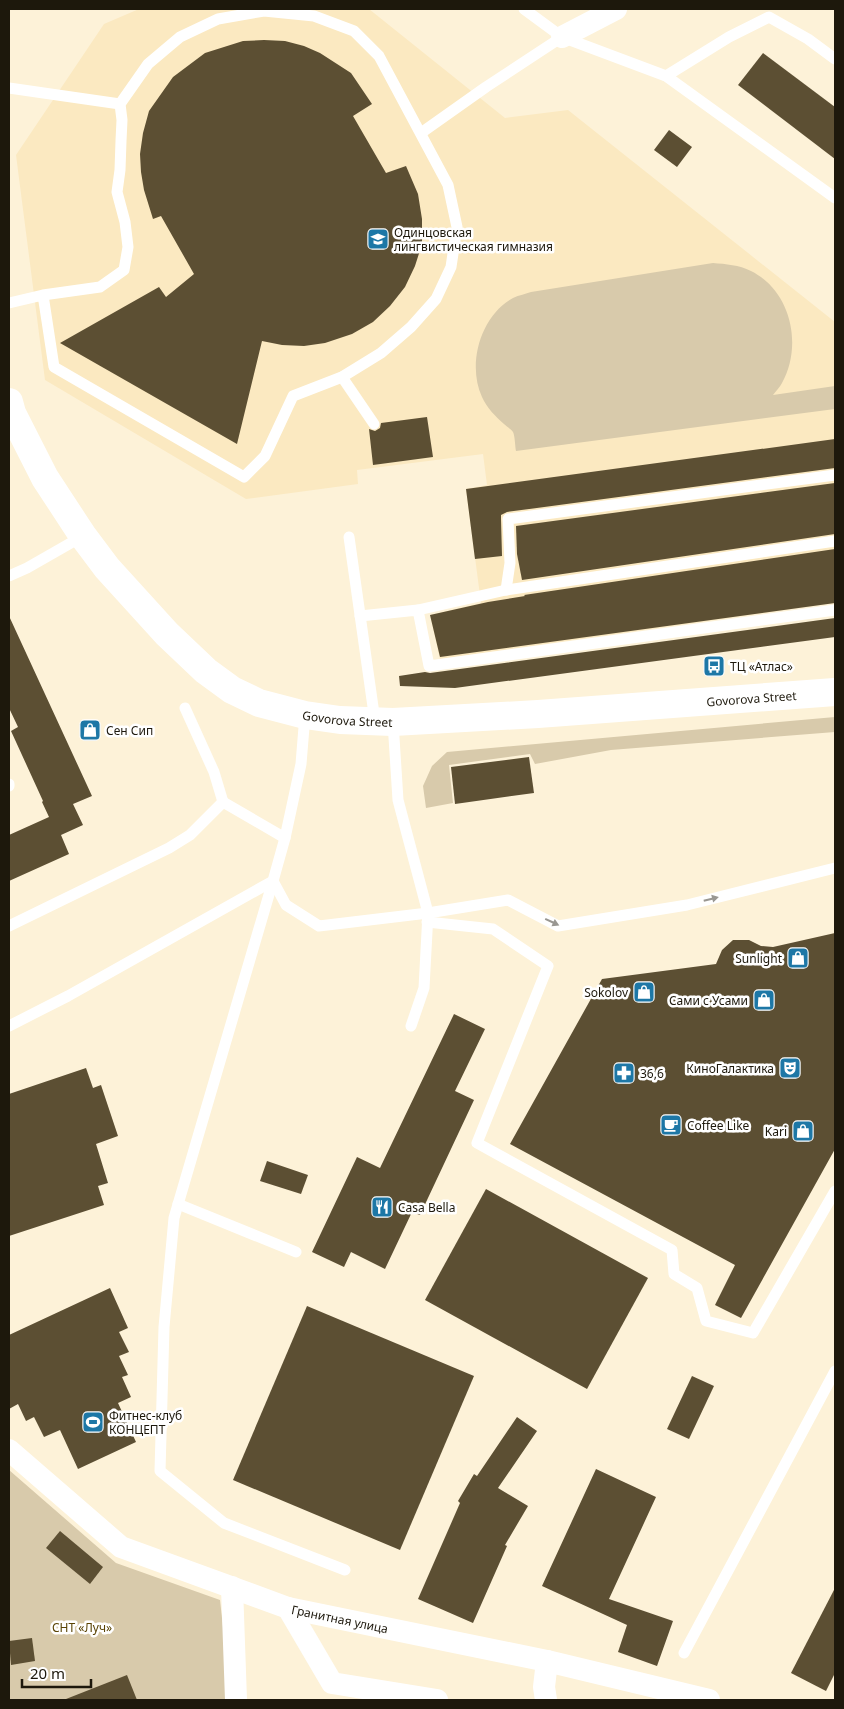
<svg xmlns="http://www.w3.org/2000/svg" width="844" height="1709" font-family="'Noto Sans',sans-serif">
<rect width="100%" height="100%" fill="#fdf2d8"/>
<polygon fill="#fbe9c1" points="139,9 369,9 505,118 568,110 835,322 835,603 440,659 430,615 481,603 466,489 487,485 483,454 357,470 358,484 246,499 45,380 16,155 104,24"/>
<g fill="#d8caab">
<path d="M713 263C726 264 739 265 751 271 791 291 803 345 782 383 780 387 776 391 773 395L835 386V409L516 451C515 446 515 436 513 432 511 429 506 426 504 424 495 416 487 408 482 397 467 365 480 316 513 298 519 295 526 294 531 292Z"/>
<polygon points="835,717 835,732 611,750 535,764 530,754 449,765 453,803 426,808 423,786 432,766 447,752"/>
<polygon points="9,1470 116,1563 220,1600 231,1700 9,1700"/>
</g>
<g fill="#5c4f33">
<polygon points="264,40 285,41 304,46 320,53 351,73 372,104 353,116 386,173 406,166 418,194 422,219 422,244 415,266 405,287 390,306 373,322 352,334 325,343 304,346 282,345 262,341 237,444 60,343 159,287 166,297 194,274 161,216 153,219 144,190 141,172 140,154 143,133 149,111 173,77 205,53 243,41"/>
<polygon points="763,53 835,107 835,159 738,85"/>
<polygon points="669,130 692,147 677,167 654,150"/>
<polygon points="427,417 433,457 373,465 369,429 375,431 380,428 381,423"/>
<polygon points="835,439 835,468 507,512 501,515 501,519 502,556 475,559 466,489"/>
<polygon points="835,483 835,534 522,580 517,554 516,526"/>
<polygon points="835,549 835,603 440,657 430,615 488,602 525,596 524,595"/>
<polygon points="9,616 92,796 73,804 83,825 61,835 69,854 9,881 9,835 49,817 42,802 43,801 11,731 18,727 9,708"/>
<polygon points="835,618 835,637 455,688 400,686 399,676 425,672 430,673"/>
<polygon points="529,757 534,793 455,804 451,767"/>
<polygon points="835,933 835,1149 741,1318 715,1305 735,1265 510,1144 602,979 716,964 722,950 733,940 749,940 761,946 773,947"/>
<polygon points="454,1014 485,1029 455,1091 474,1100 420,1215 412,1212 385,1269 351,1252 344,1267 312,1252 357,1157 380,1168"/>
<polygon points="86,1068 93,1088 101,1085 118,1136 96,1144 108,1183 98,1186 104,1205 9,1236 9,1094"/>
<polygon points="267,1161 308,1175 301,1194 260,1181"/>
<polygon points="486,1189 648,1278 587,1389 425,1300"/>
<polygon points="110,1288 128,1328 119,1332 129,1352 119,1356 128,1375 122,1377 131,1397 118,1403 136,1442 78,1469 60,1430 44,1437 34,1417 26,1421 18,1404 9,1409 9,1335"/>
<polygon points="307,1306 474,1376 400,1550 233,1480"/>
<polygon points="692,1376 714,1386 689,1439 667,1429"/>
<polygon points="517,1417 537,1431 498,1488 528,1506 505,1545 507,1546 473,1623 418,1599 460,1503 458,1501 474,1474 477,1476"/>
<polygon points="596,1469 656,1497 609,1599 673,1621 657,1666 618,1652 627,1625 542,1586"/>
<polygon points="60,1531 103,1567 90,1584 46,1548"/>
<polygon points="835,1588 835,1673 826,1691 791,1673"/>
<polygon points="32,1638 35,1661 11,1665 9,1641"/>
<polygon points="127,1675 137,1700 67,1700 66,1699"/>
</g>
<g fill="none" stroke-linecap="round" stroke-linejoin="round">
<g stroke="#fff" stroke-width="11">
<polyline points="524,9 562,37 666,76 835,198"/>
<polyline points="666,76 729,37 769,17 808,39 835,59"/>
<polyline points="9,88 120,104"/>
<polyline points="421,133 486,87 562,37"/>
<polyline points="9,303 43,295 100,287 124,270 128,247 125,222 117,192 120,170 121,141 122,120 120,104 148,64 180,37 218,19 264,11 314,16 354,31 379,56 448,185 457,227 451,267 436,299 411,327 381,353 342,377 293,396 265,456 244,477 54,367 43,295"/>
<polyline points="342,377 374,424"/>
<polyline points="349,537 375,721"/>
<polyline points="9,576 27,568 83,536"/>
<polyline points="506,590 510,563 508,519 835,475"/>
<polyline points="418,610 506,590 835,541"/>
<polyline points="360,616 418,610 429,666 835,610"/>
<polyline points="185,708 214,772 223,802"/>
<polyline points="393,722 398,800 428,913 424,988 411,1026"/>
<polyline points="9,784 9,786"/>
<polyline points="273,881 174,1218 164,1327 160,1471 224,1523 345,1570"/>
<polyline points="273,881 286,905 319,926 428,913 508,900 558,926 687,905 835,868"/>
<polyline points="427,922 493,929 548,966 477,1143 672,1250 674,1274 697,1288 706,1321 753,1333 835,1191"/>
<polyline points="9,926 169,848 190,835 223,802 285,838"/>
<polyline points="9,1026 68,996 273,881 285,838 301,764 305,715"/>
<polyline points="178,1204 296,1252"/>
<polyline points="684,1653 835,1371"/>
</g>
<g stroke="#fff" stroke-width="22">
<polyline points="562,37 616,9"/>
<path id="s1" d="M9 1450 121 1547 288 1608 547 1661 709 1700"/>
<polyline points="232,1587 236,1700"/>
<polyline points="288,1608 332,1683 437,1700"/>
<polyline points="546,1700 544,1687 547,1661"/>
</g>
<path stroke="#fff" stroke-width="28" id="s2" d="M9 402 12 413 45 478 83 536 107 568 167 634 206 671 232 690 259 703 305 715 340 720 393 722 538 714 835 692"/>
</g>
<defs><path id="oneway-solid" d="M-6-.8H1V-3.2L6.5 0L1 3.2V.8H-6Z" transform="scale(1.25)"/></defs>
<g fill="#999792">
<use href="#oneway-solid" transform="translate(711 899) rotate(-14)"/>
<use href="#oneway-solid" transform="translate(552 922) rotate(25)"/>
</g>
<defs>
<g id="school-square" transform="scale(1.125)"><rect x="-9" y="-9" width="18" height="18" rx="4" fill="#1d77a6" stroke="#fff"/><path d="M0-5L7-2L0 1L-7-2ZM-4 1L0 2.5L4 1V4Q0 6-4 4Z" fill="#fff"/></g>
<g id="bus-square" transform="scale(1.125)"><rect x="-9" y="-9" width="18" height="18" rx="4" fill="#1d77a6" stroke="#fff"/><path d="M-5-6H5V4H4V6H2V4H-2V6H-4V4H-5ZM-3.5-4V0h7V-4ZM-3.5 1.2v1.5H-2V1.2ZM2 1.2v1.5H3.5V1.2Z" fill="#fff"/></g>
<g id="shop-square" transform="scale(1.125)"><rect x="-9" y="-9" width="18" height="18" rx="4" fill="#1d77a6" stroke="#fff"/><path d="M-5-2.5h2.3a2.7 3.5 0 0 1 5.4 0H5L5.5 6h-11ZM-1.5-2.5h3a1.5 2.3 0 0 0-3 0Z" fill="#fff"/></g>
<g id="theatre-square" transform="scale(1.125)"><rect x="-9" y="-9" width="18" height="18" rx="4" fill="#1d77a6" stroke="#fff"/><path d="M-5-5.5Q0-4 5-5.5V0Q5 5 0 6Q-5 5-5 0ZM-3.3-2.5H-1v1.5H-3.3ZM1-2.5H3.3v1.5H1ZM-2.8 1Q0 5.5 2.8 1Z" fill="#fff"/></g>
<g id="pharmacy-square" transform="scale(1.125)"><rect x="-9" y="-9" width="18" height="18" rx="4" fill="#1d77a6" stroke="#fff"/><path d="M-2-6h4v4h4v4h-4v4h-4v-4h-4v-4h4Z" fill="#fff"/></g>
<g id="cafe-square" transform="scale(1.125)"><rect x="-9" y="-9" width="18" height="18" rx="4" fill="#1d77a6" stroke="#fff"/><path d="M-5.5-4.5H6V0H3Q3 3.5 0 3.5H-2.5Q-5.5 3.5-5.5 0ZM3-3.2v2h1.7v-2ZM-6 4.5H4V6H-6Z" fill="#fff"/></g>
<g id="restaurant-square" transform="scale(1.125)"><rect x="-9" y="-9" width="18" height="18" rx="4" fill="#1d77a6" stroke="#fff"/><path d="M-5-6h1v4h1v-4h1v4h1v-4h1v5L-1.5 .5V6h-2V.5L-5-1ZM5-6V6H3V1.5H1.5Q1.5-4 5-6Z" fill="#fff"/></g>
<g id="stadium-square" transform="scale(1.125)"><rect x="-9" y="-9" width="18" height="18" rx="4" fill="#1d77a6" stroke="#fff"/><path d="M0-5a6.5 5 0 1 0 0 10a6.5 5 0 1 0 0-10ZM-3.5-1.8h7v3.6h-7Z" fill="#fff"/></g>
</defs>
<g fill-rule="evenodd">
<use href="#school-square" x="378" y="239"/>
<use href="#bus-square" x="714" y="666"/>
<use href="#shop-square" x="90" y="730"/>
<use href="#shop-square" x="798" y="958"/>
<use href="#shop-square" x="644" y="992"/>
<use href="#shop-square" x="764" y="1000"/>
<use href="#theatre-square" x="790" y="1068"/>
<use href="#pharmacy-square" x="624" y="1073"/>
<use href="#cafe-square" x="671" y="1125"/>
<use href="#shop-square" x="803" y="1131"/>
<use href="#restaurant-square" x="382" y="1207"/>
<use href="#stadium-square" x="93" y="1422"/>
</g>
<g text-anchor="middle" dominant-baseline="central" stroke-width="5" stroke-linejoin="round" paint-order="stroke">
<g font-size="12" fill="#1d180c" stroke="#fff" text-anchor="start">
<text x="394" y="232">Одинцовская<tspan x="394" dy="14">лингвистическая гимназия</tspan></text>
<text x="730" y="666">ТЦ «Атлас»</text>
<text x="106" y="730">Сен Сип</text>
<text x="782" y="958" text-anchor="end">Sunlight</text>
<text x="628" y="992" text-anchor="end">Sokolov</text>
<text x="748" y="1000" text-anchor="end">Сами с Усами</text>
<text x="774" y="1068" text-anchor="end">КиноГалактика</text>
<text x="640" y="1073">36,6</text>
<text x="687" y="1125">Coffee Like</text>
<text x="787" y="1131" text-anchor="end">Kari</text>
<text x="398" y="1207">Casa Bella</text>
<text x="109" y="1415">Фитнес-клуб<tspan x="109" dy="14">КОНЦЕПТ</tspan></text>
</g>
<g font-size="12" fill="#1d180c" stroke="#fff">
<text stroke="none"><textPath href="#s2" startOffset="894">Govorova Street</textPath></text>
<text stroke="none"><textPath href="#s2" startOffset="489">Govorova Street</textPath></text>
<text stroke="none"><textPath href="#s1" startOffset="379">Гранитная улица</textPath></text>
</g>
<g font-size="12" fill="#594304" stroke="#fff">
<text x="82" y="1627">СНТ «Луч»</text>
</g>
</g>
<rect width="844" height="1709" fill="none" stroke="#1d180c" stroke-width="20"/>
<path d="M22 1679v8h69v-8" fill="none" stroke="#1d180c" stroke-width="2.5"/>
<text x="30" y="1679" font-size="15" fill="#1d180c" stroke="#ffffff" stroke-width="4" paint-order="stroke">20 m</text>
</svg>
